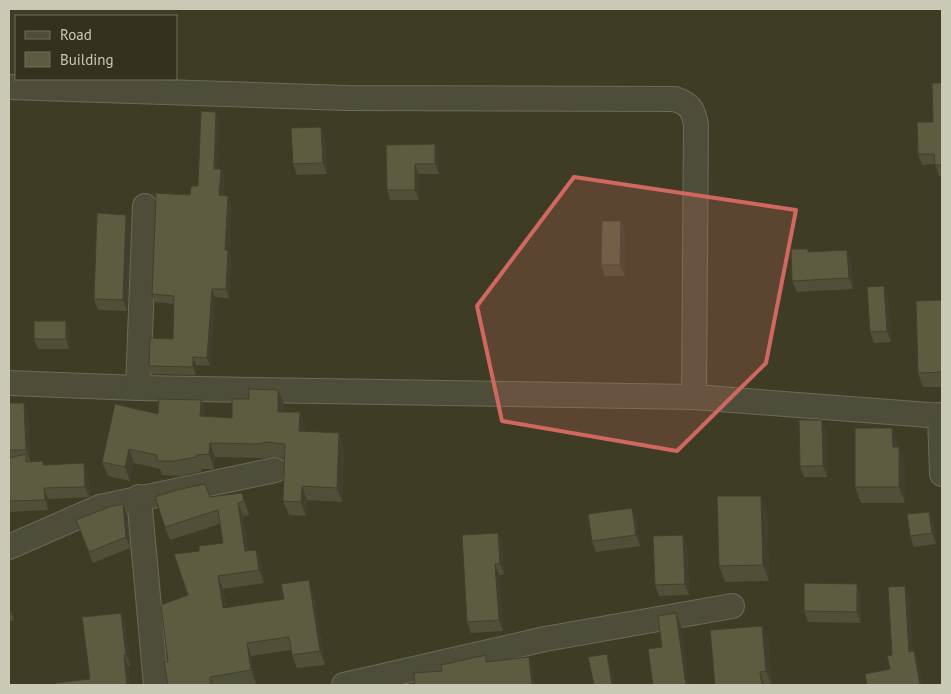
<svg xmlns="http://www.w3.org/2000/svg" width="951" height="694" font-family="'PT Sans',sans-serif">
<rect width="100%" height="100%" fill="#3e3c25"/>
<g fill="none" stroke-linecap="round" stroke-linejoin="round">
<g stroke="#6c6b57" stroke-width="26">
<g id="minor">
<path d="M9 87 346 98 675 99C691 105 693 109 696 125L694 397"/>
<polyline points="9,383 138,388 694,397 942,416"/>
<polyline points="138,388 145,206"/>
<polyline points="940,415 942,474"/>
<polyline points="139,497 156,685"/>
<polyline points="9,547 100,507 275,470"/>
<polyline points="344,685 545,639 732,606"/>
</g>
</g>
<use href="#minor" stroke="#4e4d39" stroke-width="24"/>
</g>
<g fill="#504f38">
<polygon points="942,83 942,176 939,176 935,164 922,165 918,154 933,122"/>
<polygon points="216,112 219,120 217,169 221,169 224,177 223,196 231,204 229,251 231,258 229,298 215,297 210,366 196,365 196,375 152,374 149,366 173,339 174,304 155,302 152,294 190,195 198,186"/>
<polygon points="325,138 327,174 297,175 293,164"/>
<polygon points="435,144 439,154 439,174 418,174 419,200 390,200 387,190"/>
<polygon points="126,215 130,226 127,311 98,310 94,299"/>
<polygon points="621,221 625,232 625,276 605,276 601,265"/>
<polygon points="847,250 851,261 853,289 797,292 792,281 809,252"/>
<polygon points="884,286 888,298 891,342 874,343 870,332"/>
<polygon points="942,300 942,387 923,387 918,373"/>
<polygon points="66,321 69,331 69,349 38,349 34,339"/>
<polygon points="201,400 206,416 232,418 284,404 284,412 300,412 305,427 305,431 344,447 342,502 307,500 306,516 289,515 283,501 285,458 273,457 264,458 215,457 214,469 201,469 202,471 180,476 162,475 160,469 134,463 130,481 108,476 102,462 158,414"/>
<polygon points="9,403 28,414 30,461 29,462 88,473 89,497 48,499 48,510 9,512"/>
<polygon points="892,428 898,447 905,463 905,503 861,503 855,487"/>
<polygon points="826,431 827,477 804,477 800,466"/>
<polygon points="242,493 247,506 249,515 243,516 248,551 261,563 264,583 223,589 226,608 284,599 309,580 313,593 325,665 297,668 292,655 291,650 251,656 256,684 247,685 168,685 168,662 188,595 199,551 223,543 220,524 170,540 165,527 210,497"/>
<polygon points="123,504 127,515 130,548 93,563 80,531"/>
<polygon points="767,512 769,581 725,582 719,566"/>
<polygon points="929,512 933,523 936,544 914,547 910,536"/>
<polygon points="636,519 640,546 596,552 592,541"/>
<polygon points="498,533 502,544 504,575 499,575 503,631 471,633 467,622"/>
<polygon points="687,546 689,595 659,596 655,585"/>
<polygon points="861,595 861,623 808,622 804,611"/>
<polygon points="9,607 14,620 9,622"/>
<polygon points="125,624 130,666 128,666 130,685 57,685 90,679"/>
<polygon points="762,626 768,640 771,685 715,685"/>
</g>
<g fill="#41402e">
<polygon points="216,112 219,120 217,177 214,169"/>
<polygon points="321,127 325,138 327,174 323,163"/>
<polygon points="435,144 439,154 439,174 435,164"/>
<polygon points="415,164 418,174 419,200 415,190"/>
<polygon points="221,169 224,177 222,204 219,195"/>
<polygon points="228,196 231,204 229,251 231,258 229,298 226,289 225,250"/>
<polygon points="126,215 130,226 127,311 123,300"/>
<polygon points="621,221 625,232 625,276 620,265"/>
<polygon points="847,250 851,261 853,289 849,278"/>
<polygon points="884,286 888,298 891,342 887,331"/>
<polygon points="212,289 215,297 210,366 207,358"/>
<polygon points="66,321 69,331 69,349 66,339"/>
<polygon points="193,357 196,365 196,375 193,367"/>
<polygon points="278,390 284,404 283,426 278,412"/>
<polygon points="201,400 206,415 205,430 200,416"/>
<polygon points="24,403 28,414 30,461 26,450"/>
<polygon points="300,412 305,427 305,445 299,431"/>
<polygon points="822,420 826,431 827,477 823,466"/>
<polygon points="892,428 898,445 899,463 893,447"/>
<polygon points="339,433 344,447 342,502 337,488"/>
<polygon points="210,443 215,457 214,469 209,454"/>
<polygon points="899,447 905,463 905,503 899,487"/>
<polygon points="129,449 134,463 130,481 125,467"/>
<polygon points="84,463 88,473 89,497 85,487"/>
<polygon points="302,486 307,500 306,516 301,502"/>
<polygon points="44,488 48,499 48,510 45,500"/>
<polygon points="242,493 247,506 249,515 244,501"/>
<polygon points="761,496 767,512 769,581 763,565"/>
<polygon points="238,503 243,516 250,565 245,551"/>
<polygon points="123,504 127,515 130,548 126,537"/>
<polygon points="632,508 636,519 640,546 636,535"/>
<polygon points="929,512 933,523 936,544 932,533"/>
<polygon points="498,533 502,544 504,575 500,564"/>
<polygon points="683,535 687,546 689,595 685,584"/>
<polygon points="256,550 261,563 264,583 259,570"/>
<polygon points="495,564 499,575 503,631 499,620"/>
<polygon points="218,576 223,589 228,622 223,608"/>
<polygon points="309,580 313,593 325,665 320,651"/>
<polygon points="857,584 861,595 861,623 857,612"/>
<polygon points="905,586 910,600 914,666 909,652"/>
<polygon points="121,613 125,624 130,666 126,655"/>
<polygon points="676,613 682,629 689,685 686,685"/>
<polygon points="762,626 768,640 771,685 766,671"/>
<polygon points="247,643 251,656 256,684 251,670"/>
<polygon points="914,651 919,665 923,685 920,685"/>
<polygon points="607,654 610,664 614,685 612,685"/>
<polygon points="124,655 128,666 130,685 127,685"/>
<polygon points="529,657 533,668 535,685 532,685"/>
<polygon points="760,672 764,685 762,685"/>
</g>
<g fill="#5d5c41" stroke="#41402e">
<polygon points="932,83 942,83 942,165 935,165 934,154 918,154 917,122 933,122"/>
<polygon points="201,111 216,112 214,169 221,169 219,195 228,196 225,250 228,250 226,289 212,289 207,358 193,357 193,367 149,366 150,338 173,339 174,296 152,294 156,198 155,193 190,195 191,186 198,186"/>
<polygon points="321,127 323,163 293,164 291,128"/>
<polygon points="435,144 435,164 415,164 415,190 387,190 386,145"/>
<polygon points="97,213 126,215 123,300 94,299"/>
<polygon points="602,221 621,221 620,265 601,265"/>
<polygon points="791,249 808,249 808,252 847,250 849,278 792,281"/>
<polygon points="884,286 887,331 870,332 867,287"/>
<polygon points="942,300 942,372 918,373 916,301"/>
<rect x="34" y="321" width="32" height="18"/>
<polygon points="249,389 278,390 278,412 300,412 299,431 339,433 337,488 302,486 301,502 283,501 285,444 267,442 258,444 210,443 209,454 196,455 196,457 175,461 157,461 157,455 129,449 125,467 102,462 115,404 158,414 159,399 201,400 200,416 232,418 232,399 249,399"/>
<polygon points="9,403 24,403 26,450 9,450"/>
<polygon points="799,420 822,420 823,466 800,466"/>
<polygon points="855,428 892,428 893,447 899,447 899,487 855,487"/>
<polygon points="26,454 26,462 43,461 43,465 84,463 85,487 44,488 45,500 9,501 9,458"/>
<polygon points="205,484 210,497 242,493 244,501 238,503 245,551 256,550 259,570 218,576 223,608 284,599 281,584 309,580 320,651 292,655 289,637 247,643 251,670 210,677 211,685 168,685 164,662 168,662 161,605 188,595 174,554 199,551 199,546 223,543 218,510 165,527 155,497 177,490"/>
<polygon points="717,496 761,496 763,565 719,566"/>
<polygon points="123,504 126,537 89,552 76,520 109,507"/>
<polygon points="632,508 636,535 592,541 588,514"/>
<polygon points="929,512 932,533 910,536 907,514"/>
<polygon points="498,533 500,564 495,564 499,620 467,622 462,535"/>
<polygon points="683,535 685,584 655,585 653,536"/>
<polygon points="804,583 857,584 857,612 804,611"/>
<polygon points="905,586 909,652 914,651 920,685 867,685 865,674 890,669 887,656 892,655 888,587"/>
<polygon points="121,613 126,655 124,655 127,685 57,685 56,683 90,679 82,617"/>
<polygon points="676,613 686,685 653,685 648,649 662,647 658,616"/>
<polygon points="762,626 766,671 760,672 762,685 715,685 710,630"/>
<polygon points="607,654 612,685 594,685 588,657"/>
<polygon points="486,655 486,662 529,657 532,685 415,685 414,673 442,671 441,665"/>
</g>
<path fill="#d16860" fill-opacity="0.2" stroke="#d16860" stroke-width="4" stroke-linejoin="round" d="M574 177 796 210 766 363 677 451 502 421 477 306Z"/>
<rect width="951" height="694" fill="none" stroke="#c9c9b5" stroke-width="20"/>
<rect x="15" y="15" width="162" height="65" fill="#34321e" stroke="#706e5a"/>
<rect x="25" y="31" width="25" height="8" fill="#4e4d39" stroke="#706e5a"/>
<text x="60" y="40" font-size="15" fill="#c9c9b5">Road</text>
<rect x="25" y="52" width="25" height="15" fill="#5d5c41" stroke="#706e5a"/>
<text x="60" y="65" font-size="15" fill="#c9c9b5">Building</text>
</svg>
